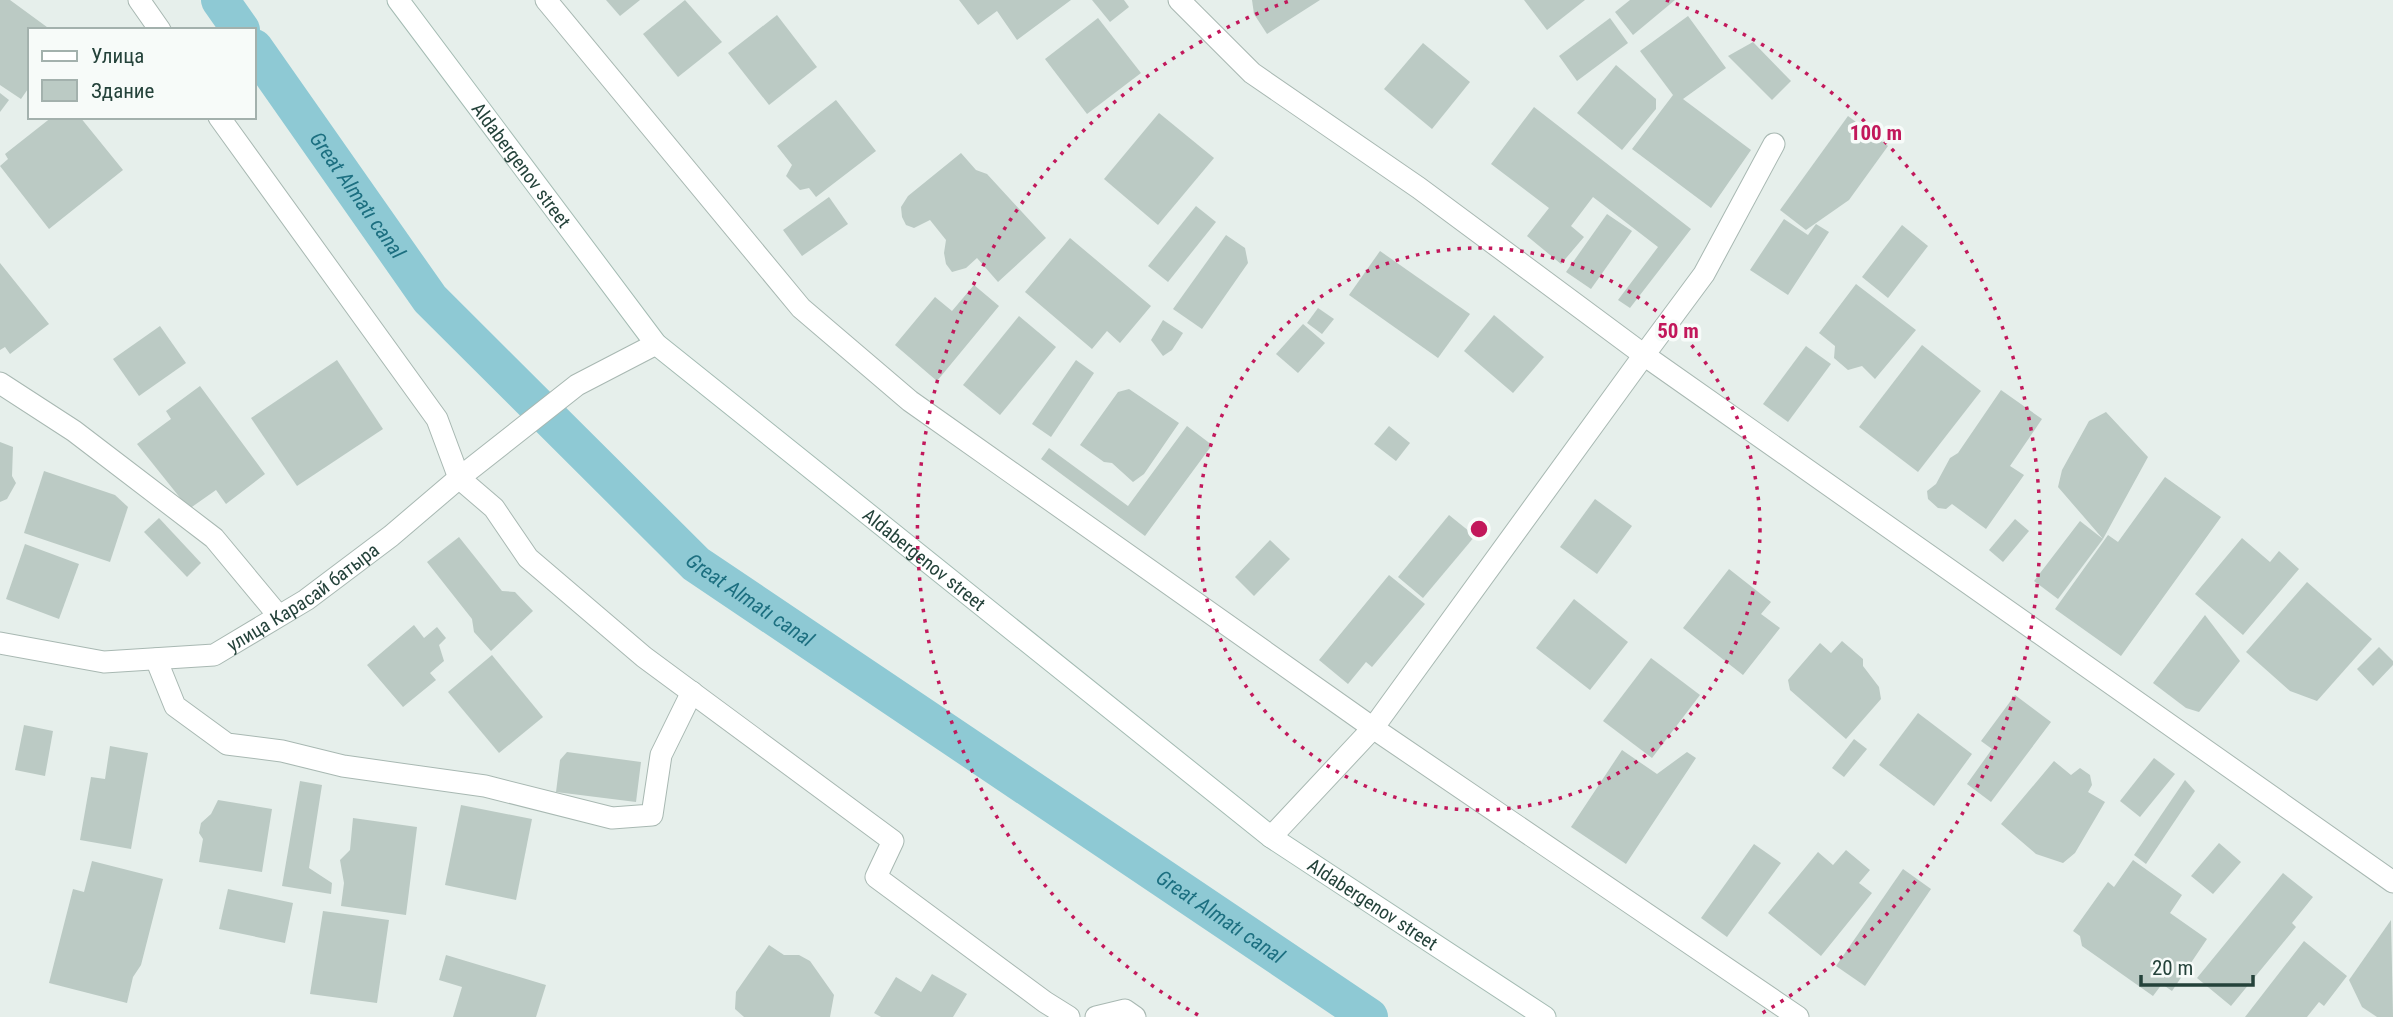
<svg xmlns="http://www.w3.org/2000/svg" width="2393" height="1017" font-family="'Roboto Condensed',sans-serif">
<rect width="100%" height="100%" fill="#e6efeb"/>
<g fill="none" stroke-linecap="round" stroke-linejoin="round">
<g stroke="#8ec9d4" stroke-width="38">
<polyline points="220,0 241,30"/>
<path id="s1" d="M254 48 430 299 696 564 1369 1017"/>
</g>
</g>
<g fill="#bbcac4">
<polygon points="0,0 10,0 51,30 30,30 30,86 21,99 0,85"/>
<polygon points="606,0 640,0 620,16"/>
<polygon points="685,0 722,42 678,77 643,34"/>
<polygon points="959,0 1071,0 1017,40 997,11 978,25"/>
<polygon points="1092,0 1124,0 1129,7 1110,22"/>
<polygon points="1252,0 1320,0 1267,34 1254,14"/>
<polygon points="1524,0 1585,0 1547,30"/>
<polygon points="1630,0 1675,0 1633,35 1615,12"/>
<polygon points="777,15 817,67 769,105 728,53"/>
<polygon points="1688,16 1726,68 1683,99 1751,150 1711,208 1632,149 1673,95 1640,51"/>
<polygon points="1098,18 1141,73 1087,114 1045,59"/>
<polygon points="1610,18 1628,43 1577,81 1559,56"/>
<polygon points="1753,42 1791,81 1772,100 1728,56"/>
<polygon points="1423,43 1470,82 1432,129 1384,89"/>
<polygon points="1616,65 1656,99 1656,109 1622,150 1577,113"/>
<polygon points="0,93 9,100 0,112"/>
<polygon points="836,100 876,151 816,197 809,188 800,190 786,176 792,165 777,146"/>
<polygon points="1534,107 1691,229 1630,308 1618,300 1658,247 1593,197 1571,226 1584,237 1561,264 1527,236 1549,208 1491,164"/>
<polygon points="1159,113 1214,158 1158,225 1104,179"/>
<polygon points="1848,116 1888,146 1849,200 1806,230 1780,210"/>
<polygon points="52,117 80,117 123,170 49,229 0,166 8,159 5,154"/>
<polygon points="961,153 976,170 987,174 1046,238 998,282 977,258 966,268 952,272 946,264 944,253 946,240 930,220 914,228 906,225 902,217 901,207 908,196"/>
<polygon points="829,197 848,224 802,256 783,230"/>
<polygon points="1196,206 1216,222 1168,282 1148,266"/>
<polygon points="1607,214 1632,231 1591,289 1566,272"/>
<polygon points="1784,219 1808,235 1816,224 1829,232 1788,295 1750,270"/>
<polygon points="1902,225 1928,246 1888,298 1862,277"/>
<polygon points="1226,235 1245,248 1248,263 1202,329 1173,309"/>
<polygon points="1070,238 1151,306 1120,343 1107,331 1092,349 1025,292"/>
<polygon points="1380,251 1470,314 1438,358 1349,295"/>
<polygon points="0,263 49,324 10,354 5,347 0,350"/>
<polygon points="1856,284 1916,330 1875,379 1862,366 1848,370 1834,358 1835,346 1819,333"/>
<polygon points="974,285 999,306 937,381 895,345 935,297 952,311"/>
<polygon points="1318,308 1334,319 1322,334 1307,323"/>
<polygon points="1494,315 1544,357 1513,393 1464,351"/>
<polygon points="1019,316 1056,347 1000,415 963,385"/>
<polygon points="1163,320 1183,333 1172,350 1163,356 1151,340"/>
<polygon points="1303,324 1325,343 1298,373 1276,354"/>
<polygon points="160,326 186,363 139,396 113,359"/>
<polygon points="1922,345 1981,391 1918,472 1859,427"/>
<polygon points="1806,346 1831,364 1788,422 1763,404"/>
<polygon points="337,360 383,429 297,486 251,418"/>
<polygon points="1076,360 1094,373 1051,437 1032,424"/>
<polygon points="200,386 265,474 226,504 216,490 189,509 137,444 171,419 166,411"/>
<polygon points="1129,389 1179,423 1144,474 1133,482 1112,463 1104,462 1080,445 1118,392"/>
<polygon points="2001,390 2042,419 2010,466 2024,475 1986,529 1952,504 1946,509 1938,508 1928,499 1927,491 1936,484 1950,458 1958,453"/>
<polygon points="2106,412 2148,457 2103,539 2058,599 2034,581 2080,521 2103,539 2058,487 2062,470 2089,421"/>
<polygon points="1187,426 1212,445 1145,536 1041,459 1049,448 1128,506"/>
<polygon points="1389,426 1410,443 1396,461 1374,444"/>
<polygon points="0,442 13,447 12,476 16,483 7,499 0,502"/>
<polygon points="44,471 115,495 128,507 110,562 24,533"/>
<polygon points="2165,477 2221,517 2121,656 2055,609 2108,535 2118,542"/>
<polygon points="1595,499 1632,526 1597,574 1560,547"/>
<polygon points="1449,515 1475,536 1423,598 1398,577"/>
<polygon points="159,518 201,563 187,577 144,532"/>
<polygon points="2015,519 2029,531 2003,562 1989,550"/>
<polygon points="459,537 502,591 515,592 533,611 491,651 474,632 472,619 427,562"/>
<polygon points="2242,538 2270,562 2279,551 2299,569 2243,635 2195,594"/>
<polygon points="1270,540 1290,559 1254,596 1235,577"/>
<polygon points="25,544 79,564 59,619 6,599"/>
<polygon points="1729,569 1771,602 1761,614 1780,628 1743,675 1683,628"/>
<polygon points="1389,575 1425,604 1372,667 1366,662 1348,684 1319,660"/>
<polygon points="2307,582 2372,639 2317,701 2290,691 2246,652"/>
<polygon points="1574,599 1628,642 1590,690 1536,648"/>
<polygon points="2205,615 2240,661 2199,712 2186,708 2153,683"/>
<polygon points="414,625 424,638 437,627 446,638 439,645 444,661 430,673 436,680 403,707 367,665"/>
<polygon points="1842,641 1863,659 1863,666 1879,687 1881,699 1846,739 1790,690 1788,680 1820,643 1831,653"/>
<polygon points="2379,647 2393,661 2393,665 2373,686 2357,669"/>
<polygon points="492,655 543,717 499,753 448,692"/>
<polygon points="1651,658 1700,695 1652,758 1603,721"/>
<polygon points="2015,695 2051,722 1991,802 1967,784 1992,749 1981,741"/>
<polygon points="1918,713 1972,754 1934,806 1879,765"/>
<polygon points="24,725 53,731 45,776 15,770"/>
<polygon points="1854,739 1867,749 1844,777 1832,768"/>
<polygon points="110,746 148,753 131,849 80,840 91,777 105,779"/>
<polygon points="1622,750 1657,774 1687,752 1696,758 1626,864 1571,827"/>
<polygon points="567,752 641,762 636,802 556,792 560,760"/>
<polygon points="2154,758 2175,774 2140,817 2120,801"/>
<polygon points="2054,761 2071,775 2080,768 2090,775 2092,785 2088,792 2105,802 2075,853 2063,863 2036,854 2001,824"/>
<polygon points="2185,780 2195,791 2146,864 2134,855"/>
<polygon points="300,781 322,785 309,868 332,883 331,894 282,886"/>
<polygon points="218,800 272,809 262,872 199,862 203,839 199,833 201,823 211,814"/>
<polygon points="461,805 532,819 516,900 445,885"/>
<polygon points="353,818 417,827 406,915 341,906 344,883 340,860 350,850"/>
<polygon points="2219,843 2241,862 2213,894 2191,876"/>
<polygon points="1754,844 1781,863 1727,937 1701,918"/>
<polygon points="1846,850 1870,870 1859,883 1872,893 1821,956 1768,913 1818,852 1833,865"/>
<polygon points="2133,860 2182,895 2170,913 2207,939 2172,991 2162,984 2153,996 2082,946 2080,936 2073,931 2108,882 2114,887"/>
<polygon points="92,861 163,879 141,965 133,977 127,1003 49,983 73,889 84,892"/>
<polygon points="1903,869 1931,889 1865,986 1836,966"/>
<polygon points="2283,873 2313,897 2292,923 2296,927 2231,1006 2197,978"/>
<polygon points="228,889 293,903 285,943 219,929"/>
<polygon points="323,911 389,920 377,1003 310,994"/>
<polygon points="2391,920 2393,1017 2377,1017 2362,1007 2349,980"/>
<polygon points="2304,941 2347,976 2324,1006 2319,1002 2307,1017 2245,1017"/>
<polygon points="769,945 784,955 799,955 810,961 834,995 830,1017 744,1017 735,1009 736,992"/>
<polygon points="446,955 546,985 536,1017 453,1017 462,987 439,980"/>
<polygon points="932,974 967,994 953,1017 881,1017 874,1013 896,977 921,992"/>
</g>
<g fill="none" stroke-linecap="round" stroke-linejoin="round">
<g stroke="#a8b8b2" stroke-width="23">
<g id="minor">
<polyline points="139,0 160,30"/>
<polyline points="546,0 801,308 910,401 1373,728 1798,1017"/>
<polyline points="1179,0 1252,73 1419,188 1644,355 2393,882"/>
<polyline points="219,117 437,419 459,478 494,508 528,558 644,657 893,841 876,877 1045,1002 1069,1017"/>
<polyline points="0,383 74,431 214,538 278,615"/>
<polyline points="459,478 577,385 656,344"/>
<polyline points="156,659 175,706 227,744 282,751 343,766 485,786 612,818 652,815 661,755 692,692"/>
<polyline points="1271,837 1373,728 1644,355 1704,274 1774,144"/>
<polyline points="1096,1017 1125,1010 1135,1017"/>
</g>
</g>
<g stroke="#a8b8b2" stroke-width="23">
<g id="tertiary">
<path id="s2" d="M0 643 104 662 214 655 306 600 391 536 459 478"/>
</g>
</g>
<g stroke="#a4bbb3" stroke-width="23">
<g id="secondary">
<path id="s3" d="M398 0 656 344 1271 837 1545 1017"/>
</g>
</g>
<use href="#minor" stroke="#fff" stroke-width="21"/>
<use href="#tertiary" stroke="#fff" stroke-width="21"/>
<use href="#secondary" stroke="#fff" stroke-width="21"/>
</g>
<g fill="none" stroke="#c2185b" stroke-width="3.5" stroke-dasharray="3.5 7">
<circle cx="1479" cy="529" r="281"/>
<path d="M1198 1015A561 561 0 0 1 1292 0M1666 0A561 561 0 0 1 1759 1015"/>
</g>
<g text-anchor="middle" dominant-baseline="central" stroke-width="7" stroke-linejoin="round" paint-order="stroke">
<g font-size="19" fill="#24423a" stroke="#f7fbf9">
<text stroke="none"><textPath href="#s3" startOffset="206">Aldabergenov street</textPath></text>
<text stroke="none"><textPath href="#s3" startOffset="774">Aldabergenov street</textPath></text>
<text stroke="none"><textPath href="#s2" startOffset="322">улица Карасай батыра</textPath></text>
<text stroke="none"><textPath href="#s3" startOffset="1340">Aldabergenov street</textPath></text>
</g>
<g font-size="21" font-style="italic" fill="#1c6f80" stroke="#f7fbf9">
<text stroke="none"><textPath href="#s1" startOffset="180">Great Almatı canal</textPath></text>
<text stroke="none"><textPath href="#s1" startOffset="747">Great Almatı canal</textPath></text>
<text stroke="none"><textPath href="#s1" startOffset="1314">Great Almatı canal</textPath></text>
</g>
</g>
<circle cx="1479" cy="529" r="10" fill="#c2185b" stroke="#f7fbf9" stroke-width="3.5"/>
<g font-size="21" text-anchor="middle" font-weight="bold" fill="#c2185b" stroke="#f7fbf9" stroke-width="7" stroke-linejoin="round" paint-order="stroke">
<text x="1876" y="140">100 m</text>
<text x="1678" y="338">50 m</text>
</g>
<rect x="28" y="28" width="228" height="91" fill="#f7fbf9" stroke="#a3b1ad" stroke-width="2"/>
<rect x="42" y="51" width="35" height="10" fill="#ffffff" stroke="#a3b1ad" stroke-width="2"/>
<text x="91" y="63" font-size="21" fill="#24423a">Улица</text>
<rect x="42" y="80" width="35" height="21" fill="#bbcac4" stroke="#a3b1ad" stroke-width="2"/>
<text x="91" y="98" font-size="21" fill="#24423a">Здание</text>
<path d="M2141 975v10h112v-10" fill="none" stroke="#24423a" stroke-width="3.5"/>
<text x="2152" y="975" font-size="21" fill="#24423a" stroke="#f7fbf9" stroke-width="5" paint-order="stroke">20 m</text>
</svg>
